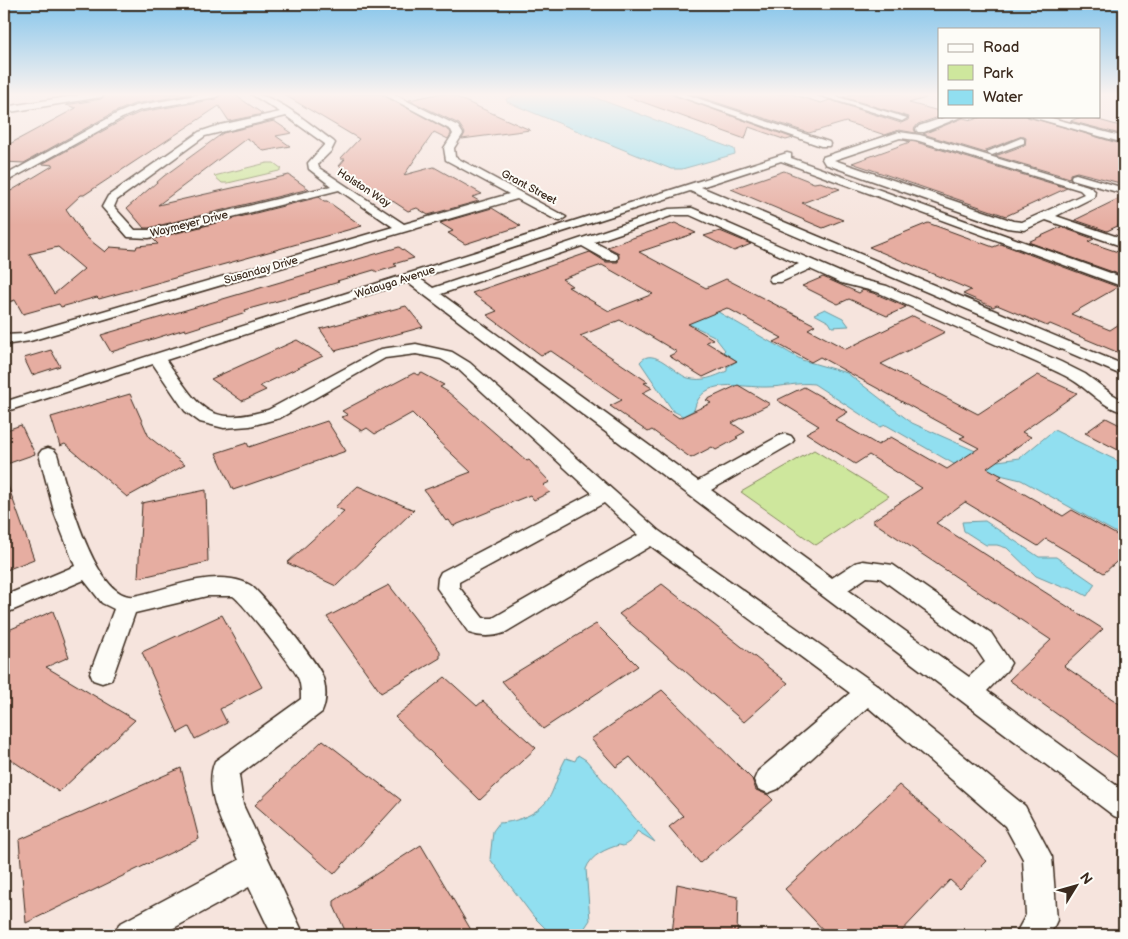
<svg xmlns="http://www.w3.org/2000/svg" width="1128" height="939" font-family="'Balsamiq Sans',sans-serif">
<rect width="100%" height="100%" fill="#f6e4dd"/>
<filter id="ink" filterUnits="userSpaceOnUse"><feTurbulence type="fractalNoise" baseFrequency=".02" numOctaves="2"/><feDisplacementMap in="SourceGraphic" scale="10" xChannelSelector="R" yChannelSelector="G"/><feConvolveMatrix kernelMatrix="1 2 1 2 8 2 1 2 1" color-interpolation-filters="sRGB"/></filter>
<g filter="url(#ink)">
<g fill="#cee79d" stroke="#84885e">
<polygon points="267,163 274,163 282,169 279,171 228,183 222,183 214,176"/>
<polygon points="814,450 889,496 816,545 741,492"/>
</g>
<g fill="#91dff0" stroke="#6f979c">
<polygon points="520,94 585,94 734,149 735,154 682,169 671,169 507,102 506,99"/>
<path d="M706 305 802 360 847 373 912 423 998 461 1020 458 1054 430 1124 464V537L1021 480 954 464 886 425 880 427 814 384C798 382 783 387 767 387 742 388 702 375 694 410L683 416 673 411 640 362C653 345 675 374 688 378 702 382 714 377 727 371V367L737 361 723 352 725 350 714 336 681 320Z"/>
<polygon points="825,309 843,318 849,326 832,327 829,322 814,314"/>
<polygon points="985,521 1039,557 1056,557 1095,584 1087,596 1070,587 1062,587 1036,576 1007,548 997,545 986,545 964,531 962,522"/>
<path d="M578 755 586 760 655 842 637 831C634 839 630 842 623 846L619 845C606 849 591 855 586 869L590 920 580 935H552L533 916 490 859 493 831 499 823C519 822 544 812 552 792 557 781 560 768 566 758L575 761Z"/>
</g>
<g fill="#e6ada1" stroke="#3b2a1e" fill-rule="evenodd">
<polygon points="107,94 192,94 134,104 115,112 24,163 4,162 4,147 76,108 66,105 101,99"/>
<path d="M222 94H237L235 95 263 114 229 121 219 106 84 195H81L66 209 86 237 105 252 110 247 136 249 137 246 158 244 153 239 319 197 324 201H327L362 226 99 299 97 297 61 307 59 304 23 314 15 300 9 302 4 292V195L54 165 42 164 123 120 141 112 216 99ZM58 247 84 269 54 294 29 254Z"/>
<polygon points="283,94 381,94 450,131 451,134 448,139 434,132 404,175 434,167 482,194 472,197 479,201 428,215 417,208 408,211 339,166 345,159 340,159 359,139"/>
<polygon points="438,94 449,94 530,130 462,139 465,133 459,124 409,100"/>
<polygon points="627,94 671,94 793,138 786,140 749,127 745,139 626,96"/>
<polygon points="691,94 791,94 821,103 830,100 901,123 908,120 909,117 843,97 853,94 925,94 926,98 909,103 939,111 939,116 942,116 918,124 914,129 916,133 899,130 885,135 846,122 809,133"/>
<polygon points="984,116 1026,116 1124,145 1124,184 1077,172 1070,174 1070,178 995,156 1025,145 1026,138 1022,136 986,150 986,153 923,134 963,118 972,120"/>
<polygon points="1084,116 1124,127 1124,135 1070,121"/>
<polygon points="274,121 292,133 276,136 290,146 264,151 247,138 158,205 289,175 309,189 149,228 144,228 127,208 164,176 223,133"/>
<polygon points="903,140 916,142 1067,188 1006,216 852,163 910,142"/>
<polygon points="784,171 814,183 820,182 840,189 802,203 843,220 823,228 731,189"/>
<polygon points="1124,196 1124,223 1107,231 1075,220"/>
<polygon points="492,208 521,226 465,244 448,233 453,231 440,223"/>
<path d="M675 223 696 233 639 252 706 288 726 279 815 325 808 329 846 349 913 316 945 332 881 364 978 414 1038 375 1077 393 1022 432 1031 437 987 468 1002 476 998 479 1063 516 1072 510 1124 539V555L1104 573 1046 539 1038 546 965 502 936 523 1103 629 1064 666 1124 707V762L1009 680 1051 640 872 521 922 488 869 455 855 464 806 433 819 426 777 400 804 387 848 412 835 420 878 445 891 437 947 469 979 448 960 438 965 436 820 357 811 362 774 342 782 338 727 308 688 324 713 339 706 342 737 361 703 377 669 356 677 352 630 324 628 325 620 320 580 336 648 382 644 383 652 388 642 393 679 418 711 403 706 400 738 385 770 404 732 423 745 432 736 437 738 438 716 450 712 447 691 458 652 430 648 432 610 406 622 400 609 391 551 351 541 355 487 315 497 311 472 293 590 252 606 262H618L619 253 607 247ZM602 265 653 294 609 311 568 287 572 286 562 279Z"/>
<polygon points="928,223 993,247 1001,244 1118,287 1071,314 1110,330 1124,321 1124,355 1050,324 1047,326 997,305 993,307 963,294 971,290 869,247"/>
<polygon points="1061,227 1094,239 1088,242 1124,254 1124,276 1028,242"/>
<polygon points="720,231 751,244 734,251 704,236"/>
<polygon points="399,247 414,258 394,264 397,266 377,272 374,270 337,281 339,282 309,291 310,292 245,310 246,312 186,331 185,329 111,352 101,335"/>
<polygon points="823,277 859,293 863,290 876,294 906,307 887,316 849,299 838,304 802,286"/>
<polygon points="406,306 423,327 335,351 320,329"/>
<polygon points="297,340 323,356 260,386 266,390 242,401 211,379"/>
<polygon points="51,350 60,366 32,375 24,358"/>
<polygon points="414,373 418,375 422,373 444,385 440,387 448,392 527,461 529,460 550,482 543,485 550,492 534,500 530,495 453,526 449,520 446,521 424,490 471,472 436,439 438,439 412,413 375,434 367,428 362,431 341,417 348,415 342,411"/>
<polygon points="130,394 149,437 185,465 127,497 65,444 60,446 51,417"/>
<polygon points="1106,418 1124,427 1124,453 1085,433"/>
<polygon points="327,421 346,451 233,490 216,453 247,443 249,447"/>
<polygon points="21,425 35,454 4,465 4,431"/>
<polygon points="4,480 6,480 34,559 4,571"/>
<polygon points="358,486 414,510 336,586 287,563 344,511 335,507"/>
<polygon points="206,490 208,562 138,578 142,503"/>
<polygon points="662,584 788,683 744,722 619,614"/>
<polygon points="389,585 440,651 440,658 381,693 327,617"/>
<polygon points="53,611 69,657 46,667 135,720 59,792 4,755 4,632"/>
<polygon points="222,615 262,687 220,709 227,723 195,739 189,727 178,733 142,652"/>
<polygon points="596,624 638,666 543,729 502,681"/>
<polygon points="445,677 477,706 483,701 536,748 480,800 395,717"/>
<polygon points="662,690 752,779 756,790 768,795 773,800 700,863 669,827 683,816 630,757 616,767 591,739"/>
<polygon points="323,740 401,800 334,874 255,805"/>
<polygon points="181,768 199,839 26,923 19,840"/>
<polygon points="899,785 987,861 960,889 950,880 898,935 828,935 785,889"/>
<polygon points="421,845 474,935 347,935 334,906 334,901"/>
<polygon points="677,884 738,897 737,935 672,935"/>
</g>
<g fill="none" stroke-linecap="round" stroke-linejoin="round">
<g stroke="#3b2a1e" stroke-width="3">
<g id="minor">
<polygon points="86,94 105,94 101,97 4,113 4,107"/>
<polygon points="202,94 220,94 216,97 140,110 122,118 4,183 4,176 116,114 135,106"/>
<path d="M251 94C276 94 312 126 333 141L335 143 331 151 318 164 319 168 404 224 509 194 446 160 444 148 453 134 451 130 383 94H393L458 126 463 134 454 148 455 157 566 217 560 221 556 220 517 199 30 341 4 345V335L24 334 393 227 339 190 149 238 128 237 102 207 108 196 199 132 220 125 280 112ZM286 116 325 144 308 163 309 169 331 186 149 230H135L114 207 117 200 205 136Z"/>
<polygon points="673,94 685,94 829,142 830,144 829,146 821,146"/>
<polygon points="815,94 828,94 907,118 902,121 899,120"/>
<polygon points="949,116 963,116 924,132 918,132 916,130 919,126"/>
<polygon points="1028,116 1044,116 1124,137 1124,143"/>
<path d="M899 132 920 135 1088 186 1095 191 1094 197 1056 216 1124 239V247L1046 220 1024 230 1007 228 825 164 822 159 823 157ZM900 138 916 140 1080 190 1084 194 1022 222 1013 221 834 160Z"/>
<polygon points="1021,138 1024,139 1024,143 992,155 987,152"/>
<path d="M787 153 791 154V158L1124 278V287L781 161 701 187 1124 365V376L690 191 419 278 433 288 669 209 692 208 851 277 887 286 1061 362 1085 374 1112 394 1124 401V412C1104 408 1091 392 1074 381 1067 376 1057 372 1049 368L877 292 841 283 810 269 781 282H771L769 279 771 276 799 264 690 215H674L594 242 617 254 618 257 617 260H607L582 246 441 294 698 481 779 436 785 434 791 436 794 440 791 444 711 490 832 578 855 563 863 561 893 565 991 633 1011 663 1007 670 987 691 1124 791V820L1114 816 407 282 166 360C199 406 206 428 268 410L381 349 416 344 452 352 470 363 659 531 877 685 1025 806 1052 857 1057 920 1050 935H1015L1026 915 1023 859 1005 826 868 707 778 789 768 793 758 789 754 780 758 771 850 693 651 546 504 633C493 637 480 637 469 633L437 588 438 578 441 572 592 493 458 369 441 359 416 354 385 358 280 418 250 426 224 428 200 422 185 411 153 364 4 412V402ZM604 503 638 535 493 618H483L459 587V582ZM867 577 880 578 975 647 985 662 969 677 848 590Z"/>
<polygon points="1076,174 1124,188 1124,194 1072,179 1071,177 1072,175"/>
<path d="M48 448 54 450 57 454C66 484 94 601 134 596 165 590 200 574 232 579 238 580 245 582 250 585 261 592 317 662 322 675 326 686 327 700 322 712L239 775 243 805 304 935H272L249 887 161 935H114L119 924 239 860C226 832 202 791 215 761L301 699C301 693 301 686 299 680 295 668 243 603 233 596H207L135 613 114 673 111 680 102 683 93 680 90 673 114 609 102 603 84 580 4 614V596L75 566 55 515 39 454 42 450Z"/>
</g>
</g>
<use href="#minor" fill="#fdfcf7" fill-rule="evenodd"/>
</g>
</g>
<linearGradient id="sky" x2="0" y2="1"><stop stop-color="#85c5eb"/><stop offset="0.42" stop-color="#fbf3f0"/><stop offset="1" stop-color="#fbf3f0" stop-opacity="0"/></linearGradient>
<rect width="1128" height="225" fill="url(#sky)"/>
<g text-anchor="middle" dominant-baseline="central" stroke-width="4" stroke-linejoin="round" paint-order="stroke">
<g font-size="11" fill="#3b2a1e" stroke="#fdfcf7">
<text transform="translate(529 187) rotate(28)">Grant Street</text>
<text transform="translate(364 188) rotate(33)">Holston Way</text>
<text transform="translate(189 224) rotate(-14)">Waymeyer Drive</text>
<text transform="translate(261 270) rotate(-16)">Susanday Drive</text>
<text transform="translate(395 282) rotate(-18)">Watauga Avenue</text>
</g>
</g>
<rect width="1128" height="939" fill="none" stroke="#fdfcf7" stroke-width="20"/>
<rect x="10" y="10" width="1108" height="919" fill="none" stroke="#3b2a1e" stroke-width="2" filter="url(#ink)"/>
<rect x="938" y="28" width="162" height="90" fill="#fdfcf7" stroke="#afa8a0"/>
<rect x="948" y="44" width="25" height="8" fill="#fdfcf7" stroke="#afa8a0"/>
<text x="983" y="52" font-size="15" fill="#3b2a1e">Road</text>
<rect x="948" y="65" width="25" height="15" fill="#cee79d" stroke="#afa8a0"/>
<text x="983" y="78" font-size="15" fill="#3b2a1e">Park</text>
<rect x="948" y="90" width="25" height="15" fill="#91dff0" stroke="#afa8a0"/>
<text x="983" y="102" font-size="15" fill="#3b2a1e">Water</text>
<g transform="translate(1076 886) rotate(53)" stroke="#fdfcf7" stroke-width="4" paint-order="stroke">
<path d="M0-4L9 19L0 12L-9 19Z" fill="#3b2a1e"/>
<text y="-8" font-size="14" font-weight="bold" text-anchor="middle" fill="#3b2a1e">N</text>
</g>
</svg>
